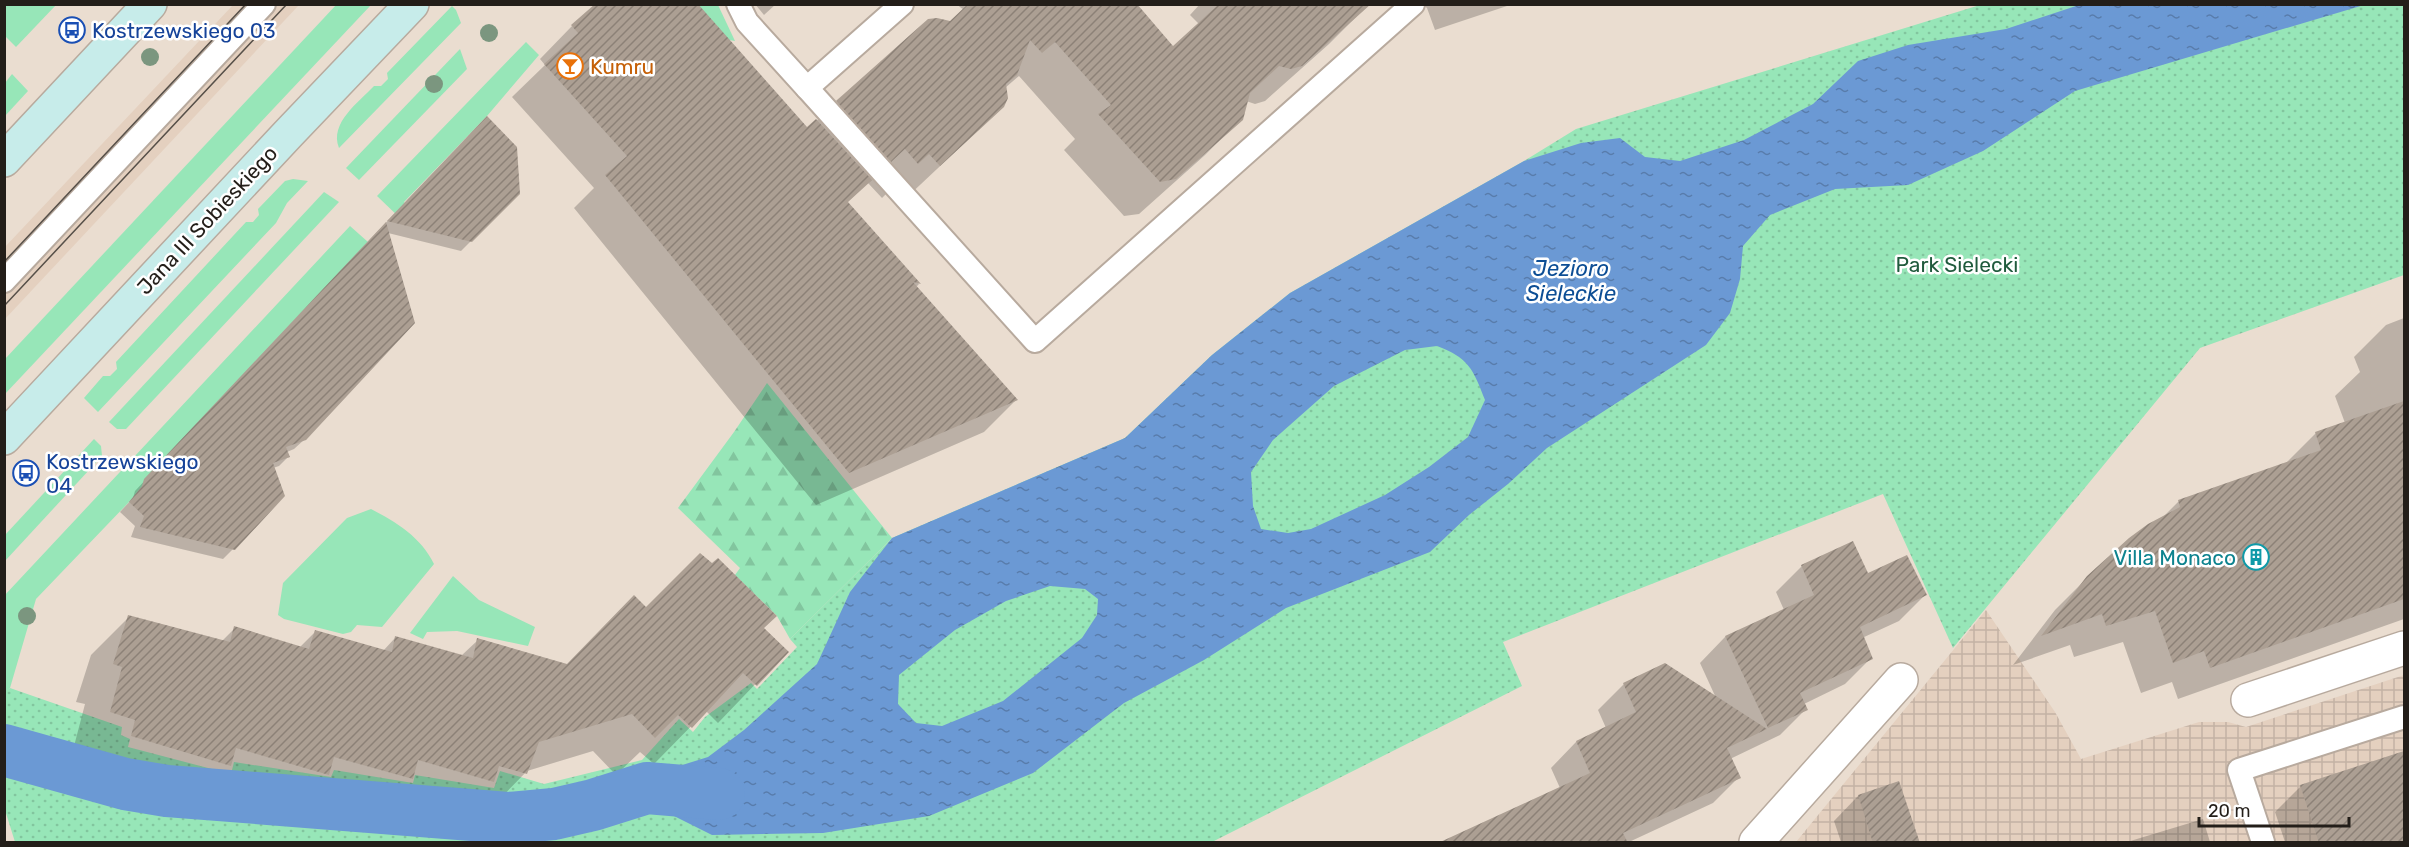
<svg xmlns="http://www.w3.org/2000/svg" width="2409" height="847" font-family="Rubik,sans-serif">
<defs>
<pattern id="industrial-grid" width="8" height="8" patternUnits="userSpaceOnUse" patternTransform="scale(1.5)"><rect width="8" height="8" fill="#e4d0bf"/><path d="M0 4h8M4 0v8" fill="none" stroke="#c3b2a4"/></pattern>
<pattern id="forest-firs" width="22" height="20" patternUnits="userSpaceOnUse" patternTransform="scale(1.5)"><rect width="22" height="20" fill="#97e6b8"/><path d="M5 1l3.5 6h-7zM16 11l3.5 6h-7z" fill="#82c59e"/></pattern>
<pattern id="park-dots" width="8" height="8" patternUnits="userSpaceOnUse" patternTransform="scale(1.5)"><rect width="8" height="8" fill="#97e6b8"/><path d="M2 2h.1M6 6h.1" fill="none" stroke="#82c59e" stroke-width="1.8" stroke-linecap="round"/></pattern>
<pattern id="water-ripples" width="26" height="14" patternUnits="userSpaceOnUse" patternTransform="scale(1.5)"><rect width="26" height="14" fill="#6b99d4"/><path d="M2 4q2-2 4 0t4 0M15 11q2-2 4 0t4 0" fill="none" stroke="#587cab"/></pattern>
<pattern id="building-hatch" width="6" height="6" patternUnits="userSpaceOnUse" patternTransform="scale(1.5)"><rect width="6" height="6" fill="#ac9f93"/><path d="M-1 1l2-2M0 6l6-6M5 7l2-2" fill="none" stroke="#8c8177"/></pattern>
</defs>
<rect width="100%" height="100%" fill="#eaddd0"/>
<polygon fill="#e4d0bf" points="233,5 299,5 5,319 4,248"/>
<polygon fill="url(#industrial-grid)" points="1986,610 2055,712 2081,759 2199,722 2228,722 2246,727 2404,675 2404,842 1796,842"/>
<g fill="#97e6b8">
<polygon points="337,4 371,5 5,394 5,359"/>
<polygon points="4,5 5,4 56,5 16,47 5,36"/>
<polygon points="698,5 718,5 735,41 729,40"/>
<path d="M452 6 456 10 461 23 339 148C329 123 359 102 374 86H381L388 79 387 73Z"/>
<polygon points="526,42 539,55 487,116 404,202 408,208 402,220 377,196"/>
<polygon points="460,49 467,69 359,180 346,168"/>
<polygon points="12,74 28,91 5,116 5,83"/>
<polygon points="293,179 308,181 287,203 276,223 98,412 84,398 103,376 110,376 117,369 116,362 246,222 253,222 259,215 258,209 285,181"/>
<polygon points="324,192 339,202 126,429 117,429 109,422"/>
<polygon points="350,226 368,242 129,502 36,599 10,688 5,692 4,596"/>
<polygon points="94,439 101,446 102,456 5,561 5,535"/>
<path d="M371 509C396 522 421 537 434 564L382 627 357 625 351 632 343 634 284 619 278 615 283 583 347 518Z"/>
<polygon points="453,576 479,600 535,627 528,646 457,631 427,632 423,639 410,633"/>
</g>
<polygon fill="url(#forest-firs)" points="767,383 892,538 790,639 777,616 735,575 740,568 678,508 734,432"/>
<polygon fill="url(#park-dots)" points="1980,5 2404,5 2404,275 2200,348 1953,648 1883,494 1503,642 1522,686 1212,842 15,842 5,810 4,692 10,688 122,727 121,735 130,739 128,747 231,774 234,762 331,777 334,770 413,783 415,775 494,788 500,771 544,784 642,760 679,719 693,732 705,717 751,683 757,689 797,647 790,639 892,538 1125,438 1212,355 1290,293 1524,161 1576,129"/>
<path fill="url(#water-ripples)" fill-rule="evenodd" d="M2079 5H2364L2075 91 1983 151 1908 185 1835 189 1770 215 1743 246 1740 279 1730 313 1706 345 1547 448 1508 484 1469 515 1430 552 1286 608 1204 660 1124 703 1033 773 929 816 823 833 712 835 648 803 647 776 708 757 744 730 817 664 850 592 892 538 1125 438 1212 355 1290 293 1524 161 1581 143 1620 138 1645 157 1680 161 1744 140 1813 104 1858 61 1908 45 2006 29ZM1437 346C1469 358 1473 369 1485 400L1468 437 1429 467 1385 495 1311 529 1288 533 1261 529 1253 506 1251 472 1273 440 1334 386 1405 350ZM1050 586 1085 589 1098 599 1097 615 1082 638 1003 701 942 726 916 723 898 704 899 675 955 630 1006 601Z"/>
<g fill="#0003">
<polygon points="755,4 776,4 764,15"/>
<polygon points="956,4 1135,4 1173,48 1199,24 1190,15 1200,4 1361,4 1364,9 1329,44 1265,101 1255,104 1246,101 1241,119 1205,155 1139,214 1124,216 1064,150 1075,139 1019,76 1005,88 1003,107 904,200 892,188 882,198 868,183 855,195 846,203 919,284 916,287 1016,400 984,432 816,505 574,208 594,188 512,97 545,65 540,59 572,26 807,129 838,102 951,22 964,10"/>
<polygon points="1422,4 1513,4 1435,30 1427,8"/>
<polygon points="518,194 461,251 388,233 305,439 294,449 287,452 289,456 279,466 273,468 233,549 223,559 131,537 135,526 120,512 133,498 135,491 394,214"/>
<polygon points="2404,318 2404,619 2178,699 2172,682 2141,693 2123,642 2074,657 2070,645 2013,665 2055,610 2088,577 2161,519 2179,501 2285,464 2316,433 2345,423 2335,396 2360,372 2354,357 2386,325"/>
<polygon points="1802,566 1868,575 1925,595 1899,621 1862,638 1871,658 1845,684 1804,704 1806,709 1780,735 1730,759 1739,777 1713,803 1629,842 1444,842 1560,788 1551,768 1576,742 1606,728 1598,710 1624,684 1716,698 1700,663 1725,637 1784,610 1776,592"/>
<polygon points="646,609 762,628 786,652 718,723 706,711 654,764 640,752 616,775 593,751 527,771 488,811 468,806 455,819 390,800 374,816 305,797 290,812 207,787 192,803 94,774 99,758 73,750 85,704 76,702 91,655 129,617 221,642 235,628 300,647 315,632 383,651 395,638 461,656 478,640 567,666"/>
<polygon points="2404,752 2404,842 2285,842 2275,812 2301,786"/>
<polygon points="1899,783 1919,842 1841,842 1834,821 1858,796"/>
<polygon points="2203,819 2210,842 2127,842"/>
</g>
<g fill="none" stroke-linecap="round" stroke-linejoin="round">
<polyline stroke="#6b99d4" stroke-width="52" points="4,750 125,784 167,791 510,818 554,814 593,805 647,788 719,794"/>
</g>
<g fill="url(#building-hatch)">
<polygon points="595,4 698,4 807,127 816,119 872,180 848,202 921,284 913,282 1018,400 849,473 605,175 627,156 544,64 578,33 571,25"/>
<polygon points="968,4 1137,4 1173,46 1219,4 1371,4 1302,66 1291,69 1279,66 1250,93 1243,120 1176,179 1160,182 1098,114 1111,105 1055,42 1042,53 1030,40 1017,75 1006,84 1008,98 1004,107 940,166 929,154 918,164 905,149 891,162 836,101 928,19 937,18 950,21"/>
<polygon points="487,116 517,147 520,194 472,242 387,221"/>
<polygon points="386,222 415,323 306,440 286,447 290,457 273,463 285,496 235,550 140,527 144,516 129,502 142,486 144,479"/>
<polygon points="2404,401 2404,599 2210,668 2204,651 2173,663 2155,611 2106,626 2102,614 2041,636 2087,576 2129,538 2148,524 2180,507 2178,500 2321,450 2315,432"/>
<polygon points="1853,541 1868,573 1907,555 1927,595 1860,627 1873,659 1800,693 1808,710 1768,728 1725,636 1814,595 1801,565"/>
<polygon points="700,553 712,563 718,558 777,616 764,628 789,652 757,686 743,673 692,728 678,715 655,738 632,714 539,742 527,774 499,766 494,782 418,760 413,779 334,757 329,775 236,748 231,766 131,736 135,720 110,712 122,667 113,664 128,615 230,642 234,626 309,649 315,630 392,652 395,636 473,658 477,638 567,664 634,595 646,607"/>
<polygon points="1665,663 1767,729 1727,748 1741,778 1623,833 1628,843 1438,843 1590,773 1576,741 1636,712 1623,683"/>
<polygon points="2404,751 2404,843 2319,843 2300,785"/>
<polygon points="1899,781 1920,843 1873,843 1858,795"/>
</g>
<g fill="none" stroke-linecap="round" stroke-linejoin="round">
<g stroke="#b8aa9e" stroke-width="26">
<g id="lane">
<polyline points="738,4 747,22 807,88"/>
<polyline points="902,4 807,88 1035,341 1413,4"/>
<polyline points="4,281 264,4"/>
<polyline points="2263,842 2239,770 2404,717"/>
</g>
</g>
<g stroke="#b8aa9e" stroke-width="36">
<g id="street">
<polyline points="2248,700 2404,648"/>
<polyline points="1756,842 1901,680"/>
</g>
</g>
<g stroke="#b8aa9e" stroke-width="36">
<g id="secondary">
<polyline points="4,160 150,4"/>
<polyline points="4,438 288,134 412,4"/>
</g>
</g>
<use href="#lane" stroke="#fff" stroke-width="22"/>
<use href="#street" stroke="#fff" stroke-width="33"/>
<use href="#secondary" stroke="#c7ecea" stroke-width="33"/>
<g stroke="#575049" stroke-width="1.5">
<polyline points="4,262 246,4"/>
<polyline points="4,306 287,4"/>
</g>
</g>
<g fill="#7b967f">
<circle cx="489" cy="33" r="9"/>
<circle cx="150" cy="57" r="9"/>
<circle cx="434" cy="84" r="9"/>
<circle cx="27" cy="616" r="9"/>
</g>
<defs>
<g id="bus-ring" transform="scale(1.35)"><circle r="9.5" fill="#fff" stroke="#1a4fb4" stroke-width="1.5"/><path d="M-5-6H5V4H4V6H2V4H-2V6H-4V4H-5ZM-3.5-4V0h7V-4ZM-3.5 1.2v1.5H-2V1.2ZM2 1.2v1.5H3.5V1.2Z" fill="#1a4fb4"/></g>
<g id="bar-ring" transform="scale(1.35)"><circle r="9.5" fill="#fff" stroke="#e8710a" stroke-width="1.5"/><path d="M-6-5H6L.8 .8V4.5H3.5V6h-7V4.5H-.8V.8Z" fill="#e8710a"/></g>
<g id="building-ring" transform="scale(1.35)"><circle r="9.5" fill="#fff" stroke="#0f9aa8" stroke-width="1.5"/><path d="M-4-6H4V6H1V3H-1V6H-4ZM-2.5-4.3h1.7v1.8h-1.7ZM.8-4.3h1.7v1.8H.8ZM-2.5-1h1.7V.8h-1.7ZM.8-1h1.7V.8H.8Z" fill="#0f9aa8"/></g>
</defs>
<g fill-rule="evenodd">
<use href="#bus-ring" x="72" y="30"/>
<use href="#bar-ring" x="570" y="66"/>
<use href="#bus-ring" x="26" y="473"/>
<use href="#building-ring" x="2256" y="557"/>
</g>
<g text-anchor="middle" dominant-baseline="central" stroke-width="5" stroke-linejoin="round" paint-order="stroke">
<g font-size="21" fill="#164399" stroke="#fff" text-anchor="start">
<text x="92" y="30">Kostrzewskiego 03</text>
<text x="46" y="461">Kostrzewskiego<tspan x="46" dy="24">04</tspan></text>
</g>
<g font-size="21" fill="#c56008" stroke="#fff" text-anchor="start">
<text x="590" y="66">Kumru</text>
</g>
<g font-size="21" fill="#231e19" stroke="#fff">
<text transform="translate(207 220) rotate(-47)">Jana III Sobieskiego</text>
</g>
<g font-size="21" fill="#205b3d" stroke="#fff">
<text x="1957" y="264">Park Sielecki</text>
</g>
<g font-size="21" fill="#0d838f" stroke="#fff" text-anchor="end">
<text x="2236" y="557">Villa Monaco</text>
</g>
<g font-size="22" font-style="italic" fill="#0d4e95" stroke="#fff">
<text x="1571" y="268">Jezioro<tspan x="1571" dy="25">Sieleckie</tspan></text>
</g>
</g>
<rect width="2409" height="847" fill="none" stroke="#231e19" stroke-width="12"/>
<path d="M2199 817v9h150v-9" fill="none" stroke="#231e19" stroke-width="3"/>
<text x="2208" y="817" font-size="18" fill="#231e19" stroke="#ffffff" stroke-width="4.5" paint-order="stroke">20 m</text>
</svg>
